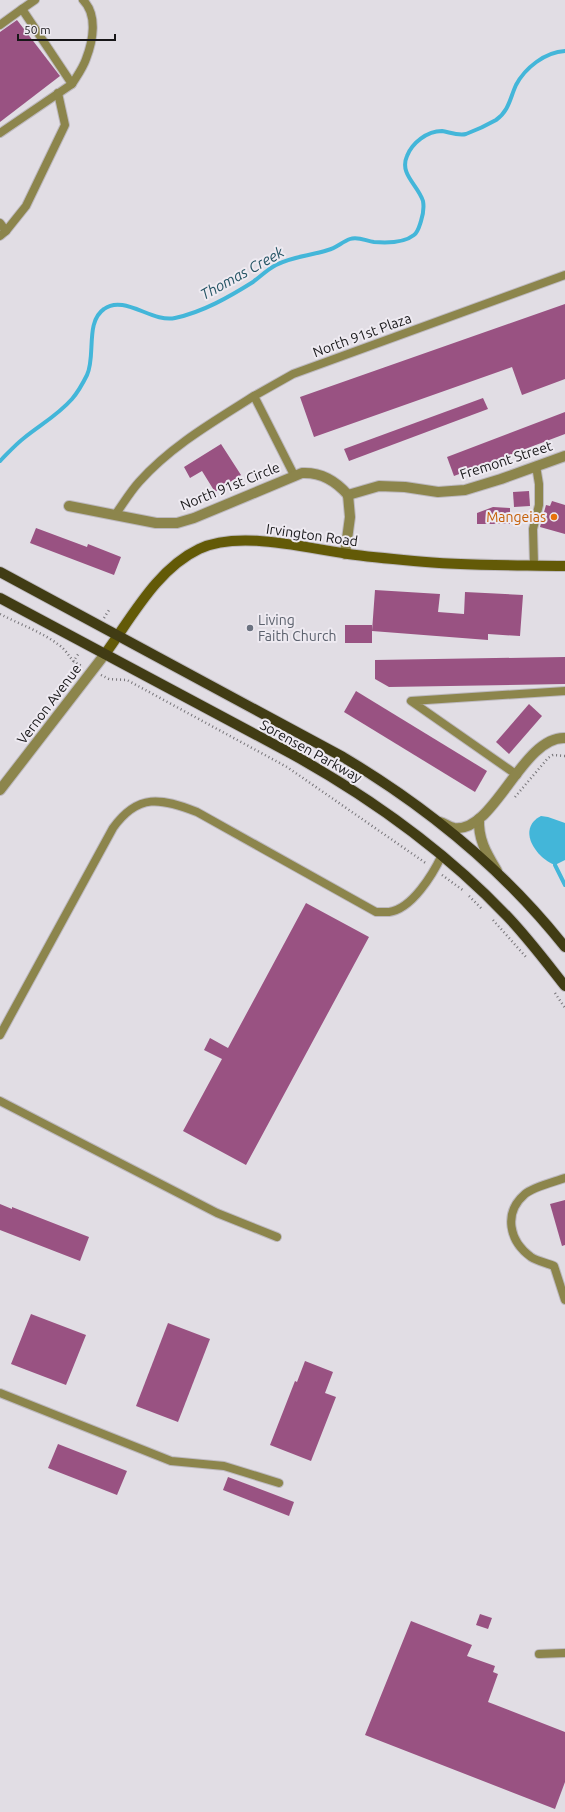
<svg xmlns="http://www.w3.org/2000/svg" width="565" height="1812" font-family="Ubuntu,sans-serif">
<rect width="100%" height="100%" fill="#e1dde4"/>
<path fill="#43b6d9" d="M541 816 548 817 565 823V860L555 865C536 858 516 829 541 816Z"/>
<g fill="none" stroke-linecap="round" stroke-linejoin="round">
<g stroke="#43b6d9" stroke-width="4">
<path d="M0 461C8 453 15 445 24 438 40 425 58 415 72 399 78 392 83 383 87 375 96 356 85 322 104 309 124 294 152 323 175 318 203 312 229 297 253 282 261 276 268 269 276 265 293 256 310 256 328 250 336 248 342 242 350 239 358 236 366 241 374 242 386 243 404 243 414 235 418 232 419 227 421 221 423 215 424 207 423 201 418 185 399 174 407 156 412 143 427 131 442 131 449 132 458 136 466 134 474 131 489 124 496 120 509 111 510 98 516 85 525 68 545 52 565 51"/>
<polyline points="555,865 565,885"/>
</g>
</g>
<g fill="#995282">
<polygon points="17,20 60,76 0,122 0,32"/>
<polygon points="565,304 565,379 522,395 512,367 314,437 300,397"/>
<polygon points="483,398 488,409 349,461 344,449"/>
<polygon points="565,412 565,434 454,476 447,457"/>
<polygon points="221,444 241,475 215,492 202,471 190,478 184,467"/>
<polygon points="529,491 530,506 514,507 513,492"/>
<polygon points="552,501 565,505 565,534 540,527 546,505 550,506"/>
<polygon points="493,507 510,508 510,524 477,524 477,513"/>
<polygon points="36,528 87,547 88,544 121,557 114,575 30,543"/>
<polygon points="375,590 440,594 438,612 464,614 465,592 523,595 520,636 488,634 488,640 372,631"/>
<rect x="345" y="625" width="27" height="18"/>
<polygon points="565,657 565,684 389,687 375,679 375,660"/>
<polygon points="356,691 487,771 475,792 344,712"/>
<polygon points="529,704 542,716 509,754 496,742"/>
<polygon points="306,903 369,937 246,1165 183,1131 222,1059 204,1050 210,1038 228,1048"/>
<polygon points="565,1200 565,1245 562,1246 550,1204"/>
<polygon points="0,1204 12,1209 12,1207 89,1237 80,1261 0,1230"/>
<polygon points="31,1314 86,1335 66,1385 11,1364"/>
<polygon points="168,1323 210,1339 178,1422 136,1406"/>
<polygon points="305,1361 333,1372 325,1393 336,1397 311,1461 270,1445 295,1381 297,1382"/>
<polygon points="58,1444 127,1471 117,1495 48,1468"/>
<polygon points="228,1477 294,1502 289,1516 223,1490"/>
<polygon points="480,1614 492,1618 488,1629 476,1625"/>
<polygon points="411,1621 472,1645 467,1656 495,1666 493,1672 498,1674 488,1702 565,1732 565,1782 555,1809 365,1735"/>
</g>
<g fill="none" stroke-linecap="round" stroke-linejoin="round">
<g stroke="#bdb9bf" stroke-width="10">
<g id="lane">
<polyline points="22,9 35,0"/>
<polyline points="0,25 22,9 72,84 0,133"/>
<path d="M72 84C77 76 83 68 86 59 93 41 98 15 83 0"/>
<polyline points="0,223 6,231 0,236"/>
<polyline points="6,231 26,206 65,125 58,93"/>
<polyline points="294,475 254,396 293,374 565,275"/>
<path d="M115 515C123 504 130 492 139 482 171 446 213 422 254 396"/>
<polyline points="534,565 533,529 539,505 539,484 536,466"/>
<polyline points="517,775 411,701 565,691"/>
<path d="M0 1035 113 828C138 793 161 798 197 812L376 912C380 912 385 912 389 912 412 909 433 874 442 855"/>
<polyline points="0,1101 217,1213 277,1237"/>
<path d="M565 1178C554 1182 533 1187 525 1194 503 1213 509 1241 531 1257 537 1261 547 1263 554 1266L565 1300"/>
<polyline points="0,1393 171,1461 224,1466 279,1483"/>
<polyline points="539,1654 565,1653"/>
</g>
</g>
<g stroke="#bdb9bf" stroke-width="12">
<g id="street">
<polyline points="348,495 379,486 405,487 438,492 465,490 501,479 565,456"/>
<path d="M69 506 156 523H177L194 518 302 473C322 472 336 481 348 495"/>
<polyline points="345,554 350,517 348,495"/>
<polyline points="0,790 105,654"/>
<path d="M479 819C478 840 487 854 497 871"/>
<path d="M440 822C444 823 449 827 454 828 494 834 522 736 565 738"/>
</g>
</g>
<g stroke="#bdb9bf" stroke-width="12">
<path id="secondary" d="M105 654C132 617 157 569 199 549 239 530 305 548 348 554 370 557 392 559 414 561 464 566 515 565 565 566"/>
</g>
<g stroke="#bdb9bf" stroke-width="12">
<g id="primary">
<path d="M0 572 343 757C427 807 504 870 565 947"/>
<path d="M0 598 292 754C371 798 444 850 507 916 528 938 546 962 565 986"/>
</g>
</g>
<g stroke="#767478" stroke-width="2.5" stroke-dasharray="1 3" stroke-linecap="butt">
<path d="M0 614C19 624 42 632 59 645 70 653 68 660 82 666"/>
<polyline points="104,618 109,610"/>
<polyline points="73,662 79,653"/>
<polyline points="101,675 109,679 127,680 287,767 427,864"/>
<polyline points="515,797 548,758 553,755 565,756"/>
<polyline points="442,875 464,891"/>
<polyline points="469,896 482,909"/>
<polyline points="493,920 526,957"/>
<polyline points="555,993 565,1008"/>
</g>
<use href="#lane" stroke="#8c854c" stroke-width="8"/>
<use href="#street" stroke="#8c854c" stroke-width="10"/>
<use href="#secondary" stroke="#635a07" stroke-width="10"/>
<use href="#primary" stroke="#413c14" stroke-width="10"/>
</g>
<circle fill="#e8710a" stroke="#eeeaf1" stroke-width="1.5" cx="554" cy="517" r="4"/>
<circle fill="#6b7280" stroke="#eeeaf1" stroke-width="1.5" cx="250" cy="628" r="4"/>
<g text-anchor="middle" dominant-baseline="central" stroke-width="4" stroke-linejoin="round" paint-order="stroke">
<g font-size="14" fill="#171618" stroke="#eeeaf1">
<text transform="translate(362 335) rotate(-20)">North 91st Plaza</text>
<text transform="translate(506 460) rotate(-18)">Fremont Street</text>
<text transform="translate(230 486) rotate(-22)">North 91st Circle</text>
<text transform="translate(312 535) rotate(8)">Irvington Road</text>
<text transform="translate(49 704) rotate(-53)">Vernon Avenue</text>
<text transform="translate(311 751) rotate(29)">Sorensen Parkway</text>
</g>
<g font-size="14" fill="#c56008" stroke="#eeeaf1" text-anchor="end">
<text x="546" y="517">Mangeias</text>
</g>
<g font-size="14" fill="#5b616d" stroke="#eeeaf1" text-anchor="start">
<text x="258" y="620">Living<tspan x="258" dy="16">Faith Church</tspan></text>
</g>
<g font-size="15" font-style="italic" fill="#265565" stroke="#eeeaf1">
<text transform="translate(242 273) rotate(-29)">Thomas Creek</text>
</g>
</g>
<path d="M18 34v6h97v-6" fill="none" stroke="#171618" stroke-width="2"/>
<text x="24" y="34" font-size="12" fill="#171618" stroke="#eeeaf1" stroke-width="3" paint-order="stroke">50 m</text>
</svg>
